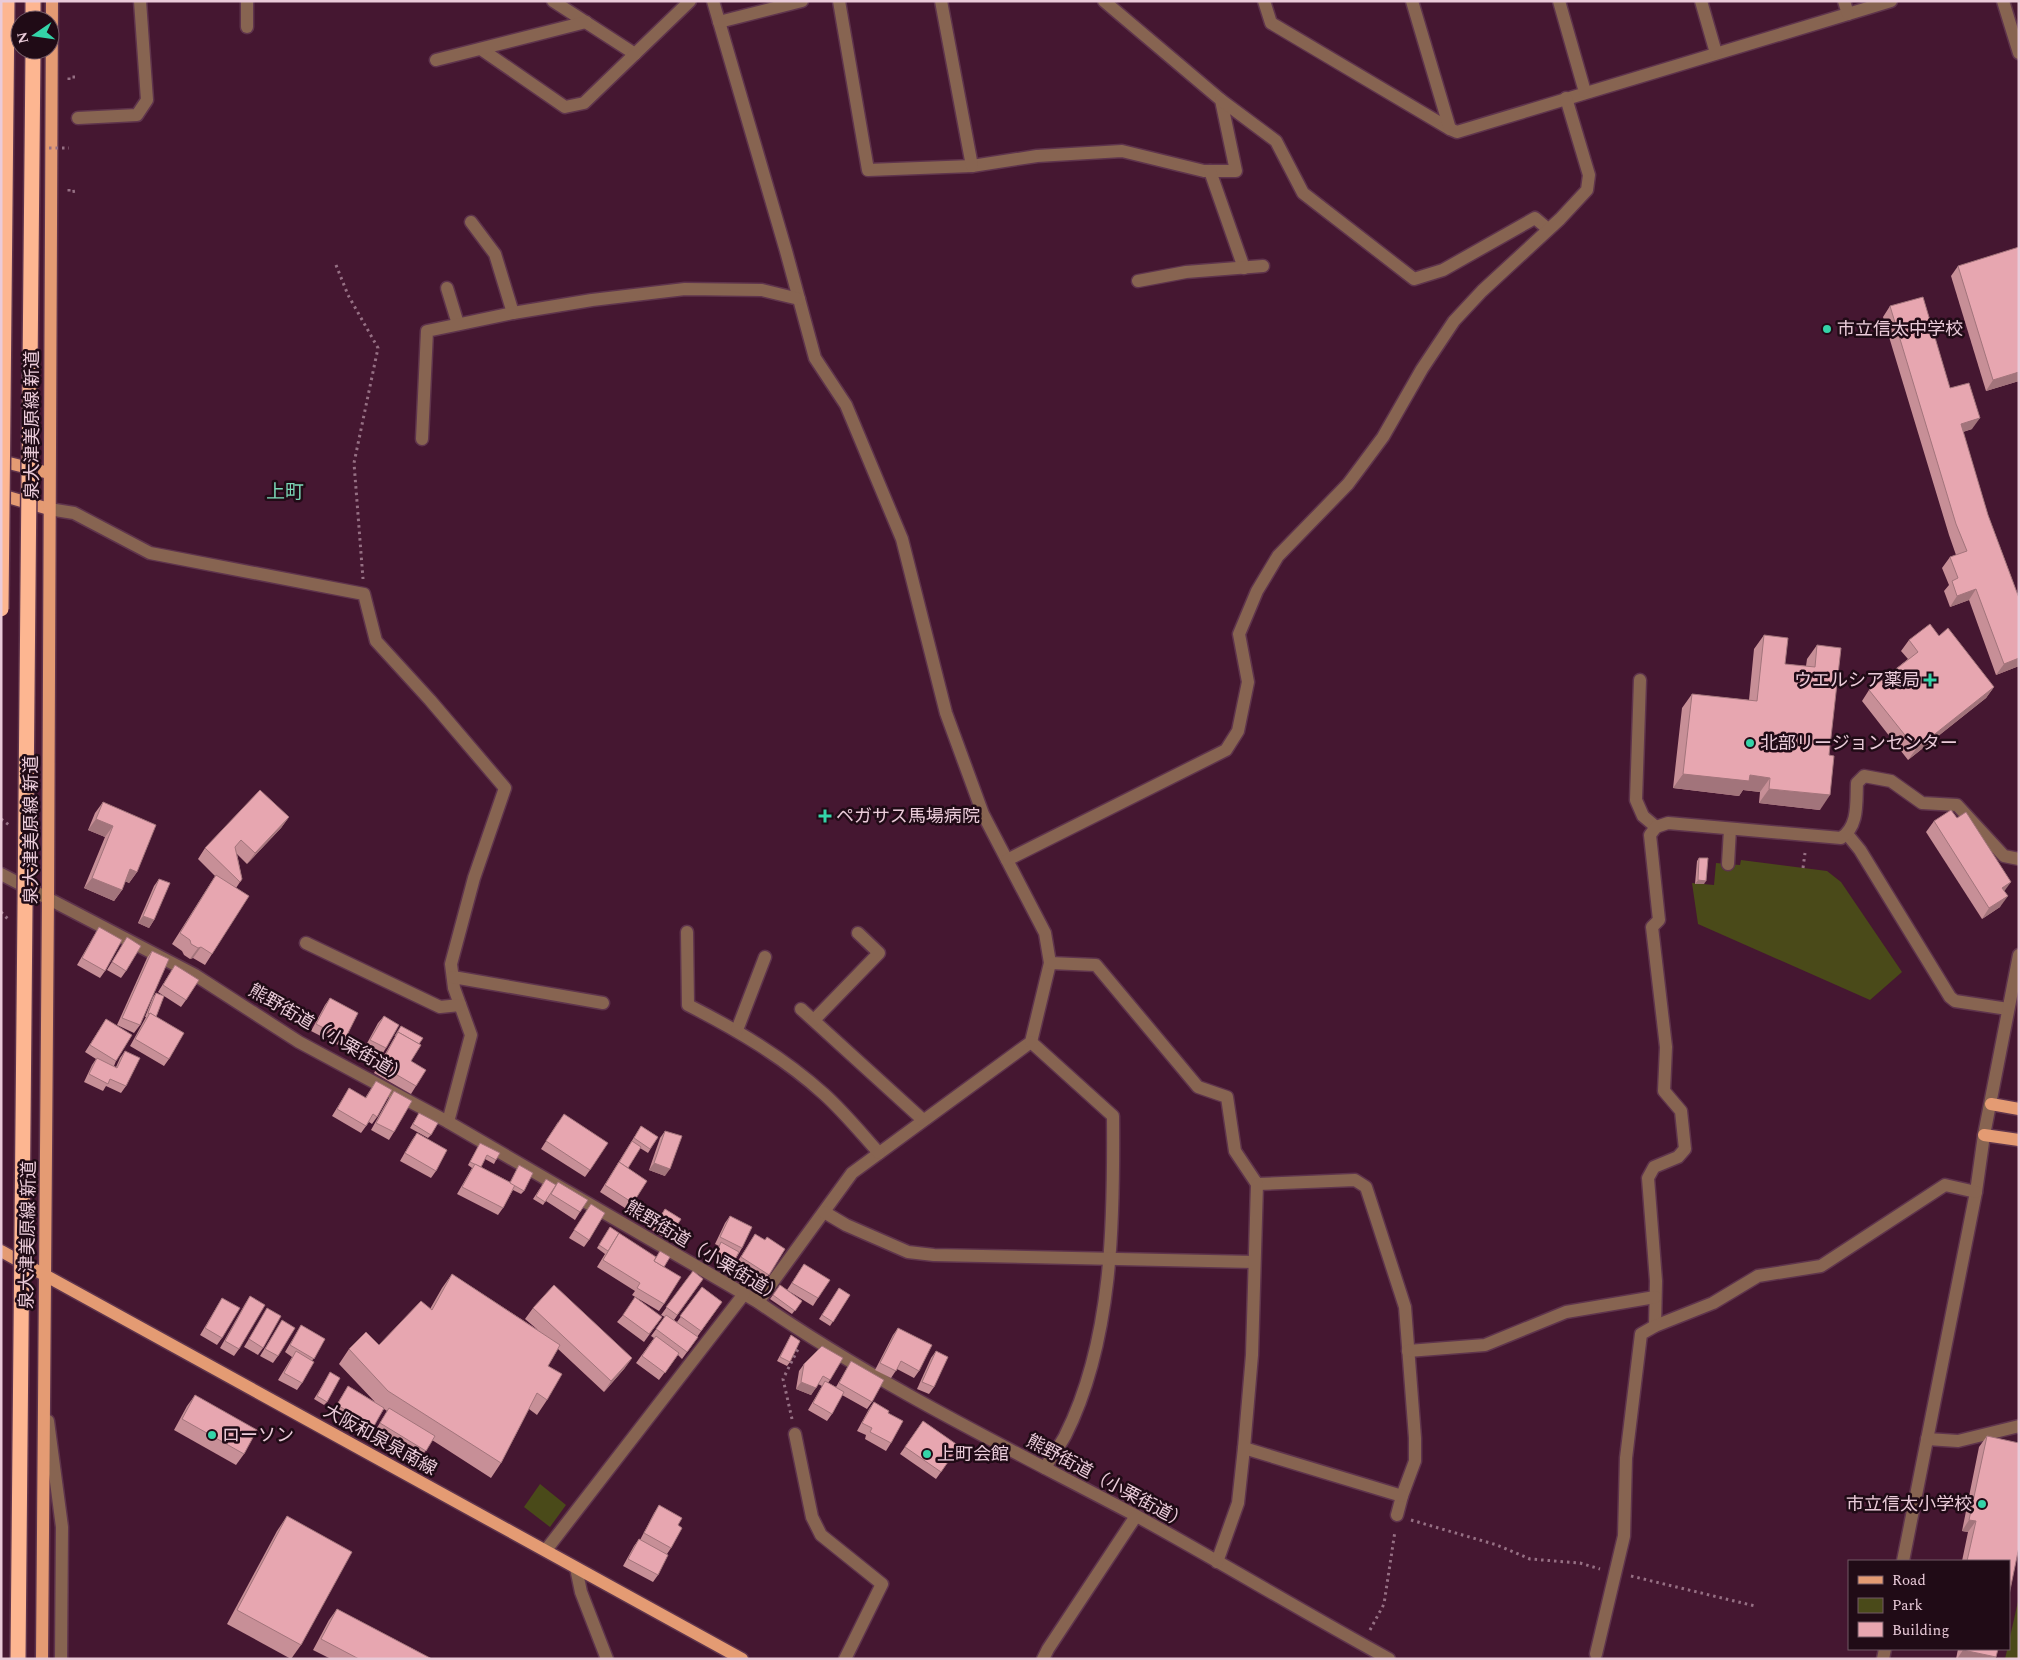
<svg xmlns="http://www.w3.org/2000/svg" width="2020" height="1660" font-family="Spectral,'Noto Sans JP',serif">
<rect width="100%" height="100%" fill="#451731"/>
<g fill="#4a4a19">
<polygon points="1741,860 1827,871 1841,882 1902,972 1870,1000 1698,924 1692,883 1714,885 1716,863 1740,865"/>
<polygon points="540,1484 566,1505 550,1527 524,1507"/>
<polygon points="2019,1597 2019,1659 2005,1659"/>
</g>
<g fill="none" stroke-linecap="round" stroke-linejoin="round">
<g stroke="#5f344c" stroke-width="15">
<g id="minor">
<polyline points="553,1 635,54"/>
<polyline points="713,1 786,251 815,358 846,405 902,539 946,713 983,814 1045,933 1050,963 1031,1042 852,1173 758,1302"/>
<polyline points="839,1 868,170 972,166 1037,156 1122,151 1204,171 1236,171 1221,100 1104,1"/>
<polyline points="941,1 972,166"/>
<polyline points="1264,1 1271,23 1450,129 1457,132 1891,1"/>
<polyline points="1412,1 1450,129"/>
<polyline points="1559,1 1585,92"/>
<polyline points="1701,1 1716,53"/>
<polyline points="1844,1 1848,14"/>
<polyline points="2003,1 2019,53"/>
<polyline points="719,22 802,1"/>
<polyline points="247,27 247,1"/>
<polyline points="481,49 565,107 584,103 690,1"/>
<polyline points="436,60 586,22"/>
<polyline points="1221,100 1276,141 1303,193 1414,279 1443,270 1535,218 1548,229"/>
<polyline points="78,118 137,115 147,100 140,1"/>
<polyline points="1210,171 1244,268"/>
<polyline points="471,222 495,254 513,313"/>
<polyline points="1138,281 1186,272 1263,266"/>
<polyline points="447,288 458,324"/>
<polyline points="422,439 427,331 513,313 592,300 685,289 762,290 799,299"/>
<polyline points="49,509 74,513 150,553 364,594 376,641 430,700 505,788 474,878 451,964 454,988 471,1035 448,1122"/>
<polyline points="1640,680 1636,800 1643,816 1656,827"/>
<polyline points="1847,834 1860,850 1950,997 1955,1001 2008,1009"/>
<polyline points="1007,860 1226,750 1238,731 1248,682 1239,634 1257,591 1278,556 1348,484 1383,437 1422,369 1454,321 1482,291 1560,219 1587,190 1589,175 1566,98"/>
<polyline points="1728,864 1730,829"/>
<path d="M1 874 195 975 299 1042 448 1122 758 1302C876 1384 1006 1447 1133 1514 1219 1561 1303 1612 1389 1659"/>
<path d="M687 932 688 1005C737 1030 783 1057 824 1094 844 1112 861 1133 879 1153"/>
<polyline points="306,943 440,1007 460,1005"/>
<polyline points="1050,963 1096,965 1198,1087 1227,1097 1235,1151 1257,1184 1355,1180 1366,1187 1405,1307 1415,1438 1415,1461 1402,1496 1397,1515"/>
<polyline points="453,977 603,1003"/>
<polyline points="801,1009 923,1120"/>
<polyline points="814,1020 879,953 858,933"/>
<polyline points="737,1030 765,957"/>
<path d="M1031 1042 1113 1116C1114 1220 1113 1341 1065 1436 1059 1447 1051 1457 1045 1468"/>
<polyline points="824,1212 846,1225 908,1252 934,1255 1254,1262"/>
<path d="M1655 1326 1656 1281 1648 1178 1654 1167 1678 1157 1685 1149 1681 1111 1664 1091 1666 1047 1652 927 1659 920 1650 835 1656 827 1668 823 1841 838C1859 826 1856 803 1857 783L1864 776 1891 781 1922 803 1957 805 2004 856 2019 859"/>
<polyline points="1408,1351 1485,1345 1566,1312 1655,1297"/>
<polyline points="48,1421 62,1527 61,1659"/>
<polyline points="795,1434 812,1517 821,1535 882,1584 845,1659"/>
<polyline points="1927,1439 1958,1441 2019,1426"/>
<polyline points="1244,1448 1402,1496"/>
<polyline points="546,1550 744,1294"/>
<polyline points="1903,1561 1976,1192 1984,1135 2019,955"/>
<polyline points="1217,1562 1238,1503 1244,1448 1252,1355 1257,1184"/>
<polyline points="576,1568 581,1592 607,1659"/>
<polyline points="1596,1654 1624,1536 1626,1458 1641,1334 1655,1326 1713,1303 1758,1276 1821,1266 1945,1185 1976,1192"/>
<polyline points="1043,1659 1048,1649 1136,1516"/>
<polyline points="1883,1659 1885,1649"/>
</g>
</g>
<g stroke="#5f344c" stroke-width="15">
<g id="major">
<polyline points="1,461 49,473"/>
<polyline points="1,495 49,509"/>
<polyline points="1991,1104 2019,1109"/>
<polyline points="1984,1135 2019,1140"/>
<polyline points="1,1251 742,1659"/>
<polyline points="42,1659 48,898 52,1"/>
</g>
</g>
<g stroke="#5f344c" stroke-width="18">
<polyline id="highway" points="33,1 33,20"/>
</g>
<g stroke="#967084" stroke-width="3" stroke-dasharray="2.5 4" stroke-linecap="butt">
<polyline points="69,80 69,77 78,77"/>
<polyline points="69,189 69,192 77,191"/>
<polyline points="336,265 348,295 378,348 354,463 363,579"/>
<polyline points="1,819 9,825"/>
<polyline points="1803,868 1805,853"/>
<polyline points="1,912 8,919"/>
<polyline points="792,1419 783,1379 799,1347"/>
<polyline points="1411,1520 1497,1545 1530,1559 1580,1563 1600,1569"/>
<polyline points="1631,1576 1755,1606"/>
<polyline points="1370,1630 1384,1604 1395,1531"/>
</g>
<use href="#minor" stroke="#876451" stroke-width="12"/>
<use href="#major" stroke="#e49b73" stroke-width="12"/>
<use href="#highway" stroke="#fdb691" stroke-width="15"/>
<g stroke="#5f344c" stroke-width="18" stroke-linecap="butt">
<g id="highway-bridge">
<polyline points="1,609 7,1"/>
<polyline points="18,1659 33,50"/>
</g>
</g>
<polyline stroke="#967084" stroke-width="3" stroke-dasharray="2.5 4" stroke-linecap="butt" points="49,148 69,148"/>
<use href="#highway-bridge" stroke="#fdb691" stroke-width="15"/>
</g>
<g fill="#c78f97">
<polygon points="1958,266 2019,381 1986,391 1951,276"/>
<polygon points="1890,306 1950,388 1972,429 1963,432 1988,515 2019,598 2019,666 1996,675 1969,600 1950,607 1944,591 1949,585 1942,568 1950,557 1956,555 1949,535 1883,317"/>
<polygon points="1764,635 1785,664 1806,666 1807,659 1817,645 1820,810 1759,803 1760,792 1743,790 1739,796 1673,788 1682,708 1692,694 1749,700 1754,649"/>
<polygon points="1939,636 1994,687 1986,698 1908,760 1862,701 1869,690 1908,659 1901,651 1909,640"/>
<polygon points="103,802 137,872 129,883 125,881 122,890 114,901 84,888 105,837 88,830 95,813"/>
<polygon points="289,817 281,828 247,864 237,854 242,879 236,888 212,954 205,965 193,958 190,959 184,955 182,951 172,944 215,876 198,859 205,848"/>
<polygon points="1934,821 2004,891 2000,907 1982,919 1926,832"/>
<polygon points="1699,858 1704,884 1695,884 1697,861"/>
<polygon points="159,879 154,920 149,928 138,923 154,886"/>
<polygon points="99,927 105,971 100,978 77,965"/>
<polygon points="127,937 126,971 121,978 107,970"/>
<polygon points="152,951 140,1025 134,1033 117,1025 147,958"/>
<polygon points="175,965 186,1000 181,1007 164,996 156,1017 169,1059 164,1066 130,1046 146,1017 145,1017 153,997 156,993 164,996 158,992"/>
<polygon points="330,998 345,1039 340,1046 311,1031 325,1005"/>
<polygon points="384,1016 386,1048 381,1056 365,1047 378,1023"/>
<polygon points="106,1019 116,1061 114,1066 116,1067 120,1058 125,1051 126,1086 121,1093 106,1086 103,1091 84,1082 92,1065 96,1059 85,1052"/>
<polygon points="401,1026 419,1044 411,1061 416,1086 411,1094 374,1073"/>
<polygon points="376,1081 377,1117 372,1124 369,1122 361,1133 332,1116 349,1088 365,1098"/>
<polygon points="394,1091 394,1132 389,1140 371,1130 389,1098"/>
<polygon points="419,1113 431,1135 428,1138 410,1128"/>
<polygon points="558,1122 590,1170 585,1177 541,1149"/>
<polygon points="641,1126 658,1137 648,1153 640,1148 628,1168 633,1203 628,1210 600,1192"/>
<polygon points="665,1131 665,1176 649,1170 660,1138"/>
<polygon points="417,1133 436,1171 431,1178 400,1161 412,1140"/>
<polygon points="480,1143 496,1160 494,1164 485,1159 481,1167 510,1182 519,1165 524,1191 521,1194 513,1190 503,1208 498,1215 457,1194 472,1168 468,1165"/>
<polygon points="546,1179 580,1212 575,1220 546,1201 547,1199 543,1205 533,1199"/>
<polygon points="591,1204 589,1240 584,1247 569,1238"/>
<polygon points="665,1209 681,1219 668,1240 652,1230"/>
<polygon points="730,1216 742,1248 731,1267 713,1257 719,1246 715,1244 725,1223"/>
<polygon points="610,1227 617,1236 664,1267 664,1304 659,1311 632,1295 635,1291 597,1267 605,1254 597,1248"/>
<polygon points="755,1234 764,1240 785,1249 764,1282 736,1264"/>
<polygon points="804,1264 818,1298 813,1306 787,1290"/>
<polygon points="693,1271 703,1279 674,1320 677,1322 702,1287 722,1302 697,1337 698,1337 682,1359 678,1355 659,1380 636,1363 654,1338 651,1336 665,1317 661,1315"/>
<polygon points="452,1274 538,1330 525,1319 533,1308 632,1358 624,1369 604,1392 558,1349 548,1366 547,1400 537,1415 529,1409 501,1463 491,1478 432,1440 421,1458 375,1431 387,1411 384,1409 369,1433 332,1412 348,1386 375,1402 339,1364 349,1349 379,1345 430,1309 442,1288"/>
<polygon points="780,1285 802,1301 792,1314 770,1299"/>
<polygon points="839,1288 850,1295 830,1326 819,1319"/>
<polygon points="250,1296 239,1349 234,1356 220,1348 245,1304"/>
<polygon points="222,1298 222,1338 217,1345 200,1335"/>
<polygon points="267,1308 263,1348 258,1355 244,1347"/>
<polygon points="623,1315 662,1317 644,1342 617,1322"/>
<polygon points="282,1320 278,1356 273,1363 260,1356"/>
<polygon points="301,1325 325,1339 312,1361 302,1383 297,1390 278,1380 292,1357 285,1352"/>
<polygon points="898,1328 919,1371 914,1378 897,1369 891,1378 875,1370 893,1335"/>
<polygon points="791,1335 790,1362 787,1366 777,1361"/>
<polygon points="936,1351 934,1387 929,1394 917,1389 931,1358"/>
<polygon points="851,1361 872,1402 867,1409 842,1395 832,1414 827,1421 808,1410 822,1386 818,1384 811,1395 796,1389 799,1371 804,1364 830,1380 828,1383 836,1387"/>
<polygon points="328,1376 327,1402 324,1405 314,1399"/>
<polygon points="195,1395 244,1454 236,1465 174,1430 187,1406"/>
<polygon points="874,1402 891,1443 886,1451 865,1439 866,1435 857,1431 869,1409"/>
<polygon points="923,1421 941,1472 936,1479 900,1454"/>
<polygon points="1987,1436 2009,1561 1962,1561 1968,1532 1962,1531 1979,1447"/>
<polygon points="659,1505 678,1525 671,1548 667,1554 658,1575 653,1582 623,1566 634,1546 639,1539 640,1540 654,1513"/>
<polygon points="287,1516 301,1645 291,1659 227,1624 277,1531"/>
<polygon points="337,1609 432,1659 331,1659 313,1650 329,1620"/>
<polygon points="1958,1649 1998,1649 1995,1659 1956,1659"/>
</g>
<g fill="#a2747b">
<polygon points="2019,372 2019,381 1986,391 1993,380"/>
<polygon points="1980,418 1972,429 1953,435 1961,424"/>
<polygon points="1976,589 1969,600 1950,607 1957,596"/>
<polygon points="2019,658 2019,666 1996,675 2004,664"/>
<polygon points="1994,687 1986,698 1908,760 1916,749"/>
<polygon points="1683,774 1750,775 1770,778 1760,792 1743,790 1739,796 1673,788"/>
<polygon points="1769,789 1830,795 1820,810 1759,803"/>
<polygon points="289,817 281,828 247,864 255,853"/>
<polygon points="96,819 113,826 105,837 88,830"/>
<polygon points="130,869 137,872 129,883 123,880"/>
<polygon points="92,878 122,890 114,901 84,888"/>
<polygon points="1698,880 1706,881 1704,884 1695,884"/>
<polygon points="2011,882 2003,893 2002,888"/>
<polygon points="2008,896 2000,907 1982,919 1989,908"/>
<polygon points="143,916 154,920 149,928 138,923"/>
<polygon points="201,947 193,958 190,959 198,948"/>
<polygon points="654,1163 670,1169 665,1176 649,1170"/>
<polygon points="632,1358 624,1369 604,1392 611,1381"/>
<polygon points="801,1382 816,1388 811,1395 796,1389"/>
<polygon points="1969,1520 1976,1521 1968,1532 1962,1531"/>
<polygon points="1963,1650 1996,1657 1995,1659 1957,1659"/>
</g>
<g fill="#e7a6b0" stroke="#a2747b">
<polygon points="2019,247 2019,372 1993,380 1958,266"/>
<polygon points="1923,297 1950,388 1969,383 1980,418 1961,424 1988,515 2019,598 2019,658 2004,664 1976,589 1957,596 1952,581 1958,578 1950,557 1967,551 1956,524 1890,306"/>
<polygon points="1930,624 1939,636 1948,628 1994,687 1916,749 1869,690 1918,652 1909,640"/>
<polygon points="1764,635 1788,638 1785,664 1815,667 1817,645 1841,648 1829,755 1834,756 1830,795 1769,789 1770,778 1750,775 1749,781 1683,774 1692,694 1757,701"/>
<polygon points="260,790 289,817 255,853 241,840 235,847 242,879 240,882 205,848"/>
<polygon points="103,802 156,825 137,872 130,869 122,890 92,878 113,826 96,819"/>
<polygon points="1951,810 1957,818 1966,812 2011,882 2002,888 2008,896 1989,908 1934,821"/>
<polygon points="1699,858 1708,858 1706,881 1698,880"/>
<polygon points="216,875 249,896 212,954 201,947 198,948 191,944 190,940 180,933"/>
<polygon points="159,879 170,883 154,920 143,916"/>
<polygon points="99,927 122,940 105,971 82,958"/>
<polygon points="127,937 141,946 126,971 112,962"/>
<polygon points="152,951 169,959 140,1025 122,1018"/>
<polygon points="175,965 199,980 186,1000 163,985"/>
<polygon points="156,993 164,996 156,1017 150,1013 149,1014 148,1013"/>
<polygon points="330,998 358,1013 345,1039 316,1024"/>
<polygon points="150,1013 184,1033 169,1059 135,1039"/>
<polygon points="384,1016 399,1025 386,1048 370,1040"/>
<polygon points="106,1019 132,1035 116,1061 90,1045"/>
<polygon points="401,1026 423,1038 419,1044 398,1032 395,1036"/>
<polygon points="398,1032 421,1045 411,1061 426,1070 416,1086 380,1065"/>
<polygon points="125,1051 140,1058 126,1086 110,1079 108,1084 89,1074 97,1058 117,1068"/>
<polygon points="376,1081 392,1090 377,1117 373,1114 366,1126 337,1109 349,1088 366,1098"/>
<polygon points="394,1091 412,1101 394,1132 376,1123"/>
<polygon points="419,1113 438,1123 431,1135 413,1124"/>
<polygon points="564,1114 608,1143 590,1170 546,1141"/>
<polygon points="641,1126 658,1137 650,1149 634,1138"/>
<polygon points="665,1131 682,1136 670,1169 654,1163"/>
<polygon points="417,1133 447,1150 436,1171 405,1153"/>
<polygon points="632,1141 641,1147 628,1168 619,1162 618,1164"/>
<polygon points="480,1143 500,1153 496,1160 487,1155 481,1167 470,1162"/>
<polygon points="619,1162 647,1181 633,1203 605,1185"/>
<polygon points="475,1164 515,1185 503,1208 462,1187"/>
<polygon points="519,1165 533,1173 524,1191 510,1183"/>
<polygon points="546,1179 556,1185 545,1202 536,1196"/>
<polygon points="558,1182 588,1200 580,1212 551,1194"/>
<polygon points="591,1204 605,1213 589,1240 574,1230"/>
<polygon points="665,1209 681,1219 670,1236 654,1227"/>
<polygon points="730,1216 752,1227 742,1248 720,1237"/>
<polygon points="610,1227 619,1233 608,1251 599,1245"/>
<polygon points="619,1233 656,1257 654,1261 681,1277 664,1304 637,1288 640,1283 603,1260"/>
<polygon points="755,1234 765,1240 767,1237 785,1249 769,1275 741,1257"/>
<polygon points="721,1242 739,1252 733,1263 716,1254"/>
<polygon points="660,1251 670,1257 664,1267 654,1261"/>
<polygon points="804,1264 830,1280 818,1298 792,1283"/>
<polygon points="693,1271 703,1279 677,1315 666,1307"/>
<polygon points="452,1274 560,1345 548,1366 562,1374 547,1400 537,1393 501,1463 388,1391 349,1349 366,1332 379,1345 421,1301 432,1310"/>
<polygon points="554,1285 632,1358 611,1381 533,1308"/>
<polygon points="780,1285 802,1301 795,1311 773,1295"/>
<polygon points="702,1287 722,1302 701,1331 680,1316"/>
<polygon points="839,1288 850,1295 833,1322 822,1315"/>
<polygon points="250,1296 265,1305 239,1349 225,1341"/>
<polygon points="635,1297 662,1317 649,1334 623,1315"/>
<polygon points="222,1298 240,1308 222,1338 205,1328"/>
<polygon points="267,1308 281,1316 263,1348 249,1339"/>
<polygon points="666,1315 698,1337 687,1352 656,1329"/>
<polygon points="282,1320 295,1328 278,1356 265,1349"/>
<polygon points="301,1325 325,1339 314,1359 290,1345"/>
<polygon points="898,1328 932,1345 919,1371 901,1361 896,1371 880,1363"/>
<polygon points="791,1335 800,1341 790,1362 780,1357"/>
<polygon points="656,1336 679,1353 665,1373 642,1356"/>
<polygon points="822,1346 843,1358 830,1380 823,1376 816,1388 801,1382 804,1364"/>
<polygon points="296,1351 314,1362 302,1383 284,1373"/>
<polygon points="936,1351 948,1357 934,1387 922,1382"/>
<polygon points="851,1361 884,1380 872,1402 839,1383"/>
<polygon points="330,1372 340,1378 327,1402 317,1396"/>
<polygon points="825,1381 844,1392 832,1414 813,1403"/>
<polygon points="348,1386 384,1408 374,1426 337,1405"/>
<polygon points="195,1395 257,1430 244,1454 182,1419"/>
<polygon points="874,1402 889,1411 888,1413 903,1421 891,1443 870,1432 872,1428 862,1423"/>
<polygon points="389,1408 435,1436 426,1451 380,1423"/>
<polygon points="923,1421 959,1446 941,1472 905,1447"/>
<polygon points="1987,1436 2019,1443 2019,1547 2009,1595 2009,1561 1967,1561 1976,1521 1969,1520"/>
<polygon points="659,1505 682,1518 678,1525 682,1528 671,1548 644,1533"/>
<polygon points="287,1516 352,1552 301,1645 237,1610"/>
<polygon points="639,1539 668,1555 658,1575 628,1559"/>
<polygon points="337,1609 432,1659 359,1659 321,1639"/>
<polygon points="1963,1649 1998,1649 1996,1657 1963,1650"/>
</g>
<g fill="#34d4a8" stroke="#200b16" stroke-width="2">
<circle cx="1827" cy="329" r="5"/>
<path d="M1927.5 672.5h5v5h5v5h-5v5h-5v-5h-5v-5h5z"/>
<circle cx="1750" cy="743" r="5"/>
<path d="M822.5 808.5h5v5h5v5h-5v5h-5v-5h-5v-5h5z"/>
<circle cx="212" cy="1435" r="5"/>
<circle cx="927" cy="1454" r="5"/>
<circle cx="1982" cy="1504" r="5"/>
</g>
<g text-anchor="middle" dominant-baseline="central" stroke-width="5" stroke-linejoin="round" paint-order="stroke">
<g font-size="18" fill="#eacbd9" stroke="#200b16" text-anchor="start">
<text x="1837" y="329">市立信太中学校</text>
<text x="1920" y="680" text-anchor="end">ウエルシア薬局</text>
<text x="1760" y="743">北部リージョンセンター</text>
<text x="836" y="816">ペガサス馬場病院</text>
<text x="222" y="1435">ローソン</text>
<text x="937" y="1454">上町会館</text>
<text x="1972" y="1504" text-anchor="end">市立信太小学校</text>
</g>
<g font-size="18" fill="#eacbd9" stroke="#200b16">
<text transform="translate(32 425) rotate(-90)">泉大津美原線 新道</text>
<text transform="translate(31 830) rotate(-90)">泉大津美原線 新道</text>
<text transform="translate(328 1034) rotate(30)">熊野街道（小栗街道）</text>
<text transform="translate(28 1235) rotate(-89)">泉大津美原線 新道</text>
<text transform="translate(704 1252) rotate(31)">熊野街道（小栗街道）</text>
<text transform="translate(380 1440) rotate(29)">大阪和泉泉南線</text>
<text transform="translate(1107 1482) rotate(28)">熊野街道（小栗街道）</text>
</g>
<g font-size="19" fill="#7cd8b7" stroke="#200b16">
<text x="285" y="492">上町</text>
</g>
</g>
<rect width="2020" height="1660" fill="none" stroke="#eacbd9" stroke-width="5"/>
<rect x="1848" y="1560" width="162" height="90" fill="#200b16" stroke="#715864"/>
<rect x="1858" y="1576" width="25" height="8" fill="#e49b73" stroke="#715864"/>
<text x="1892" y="1585" font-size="15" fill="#eacbd9">Road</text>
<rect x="1858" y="1598" width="25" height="15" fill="#4a4a19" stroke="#715864"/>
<text x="1892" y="1610" font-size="15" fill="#eacbd9">Park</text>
<rect x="1858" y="1622" width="25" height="15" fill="#e7a6b0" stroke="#715864"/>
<text x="1892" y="1635" font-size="15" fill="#eacbd9">Building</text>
<g transform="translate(35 35) rotate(257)"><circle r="24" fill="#200b16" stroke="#715864"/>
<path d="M0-4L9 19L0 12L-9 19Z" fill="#34d4a8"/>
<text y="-8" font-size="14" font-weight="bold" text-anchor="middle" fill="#eacbd9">N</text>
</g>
</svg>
